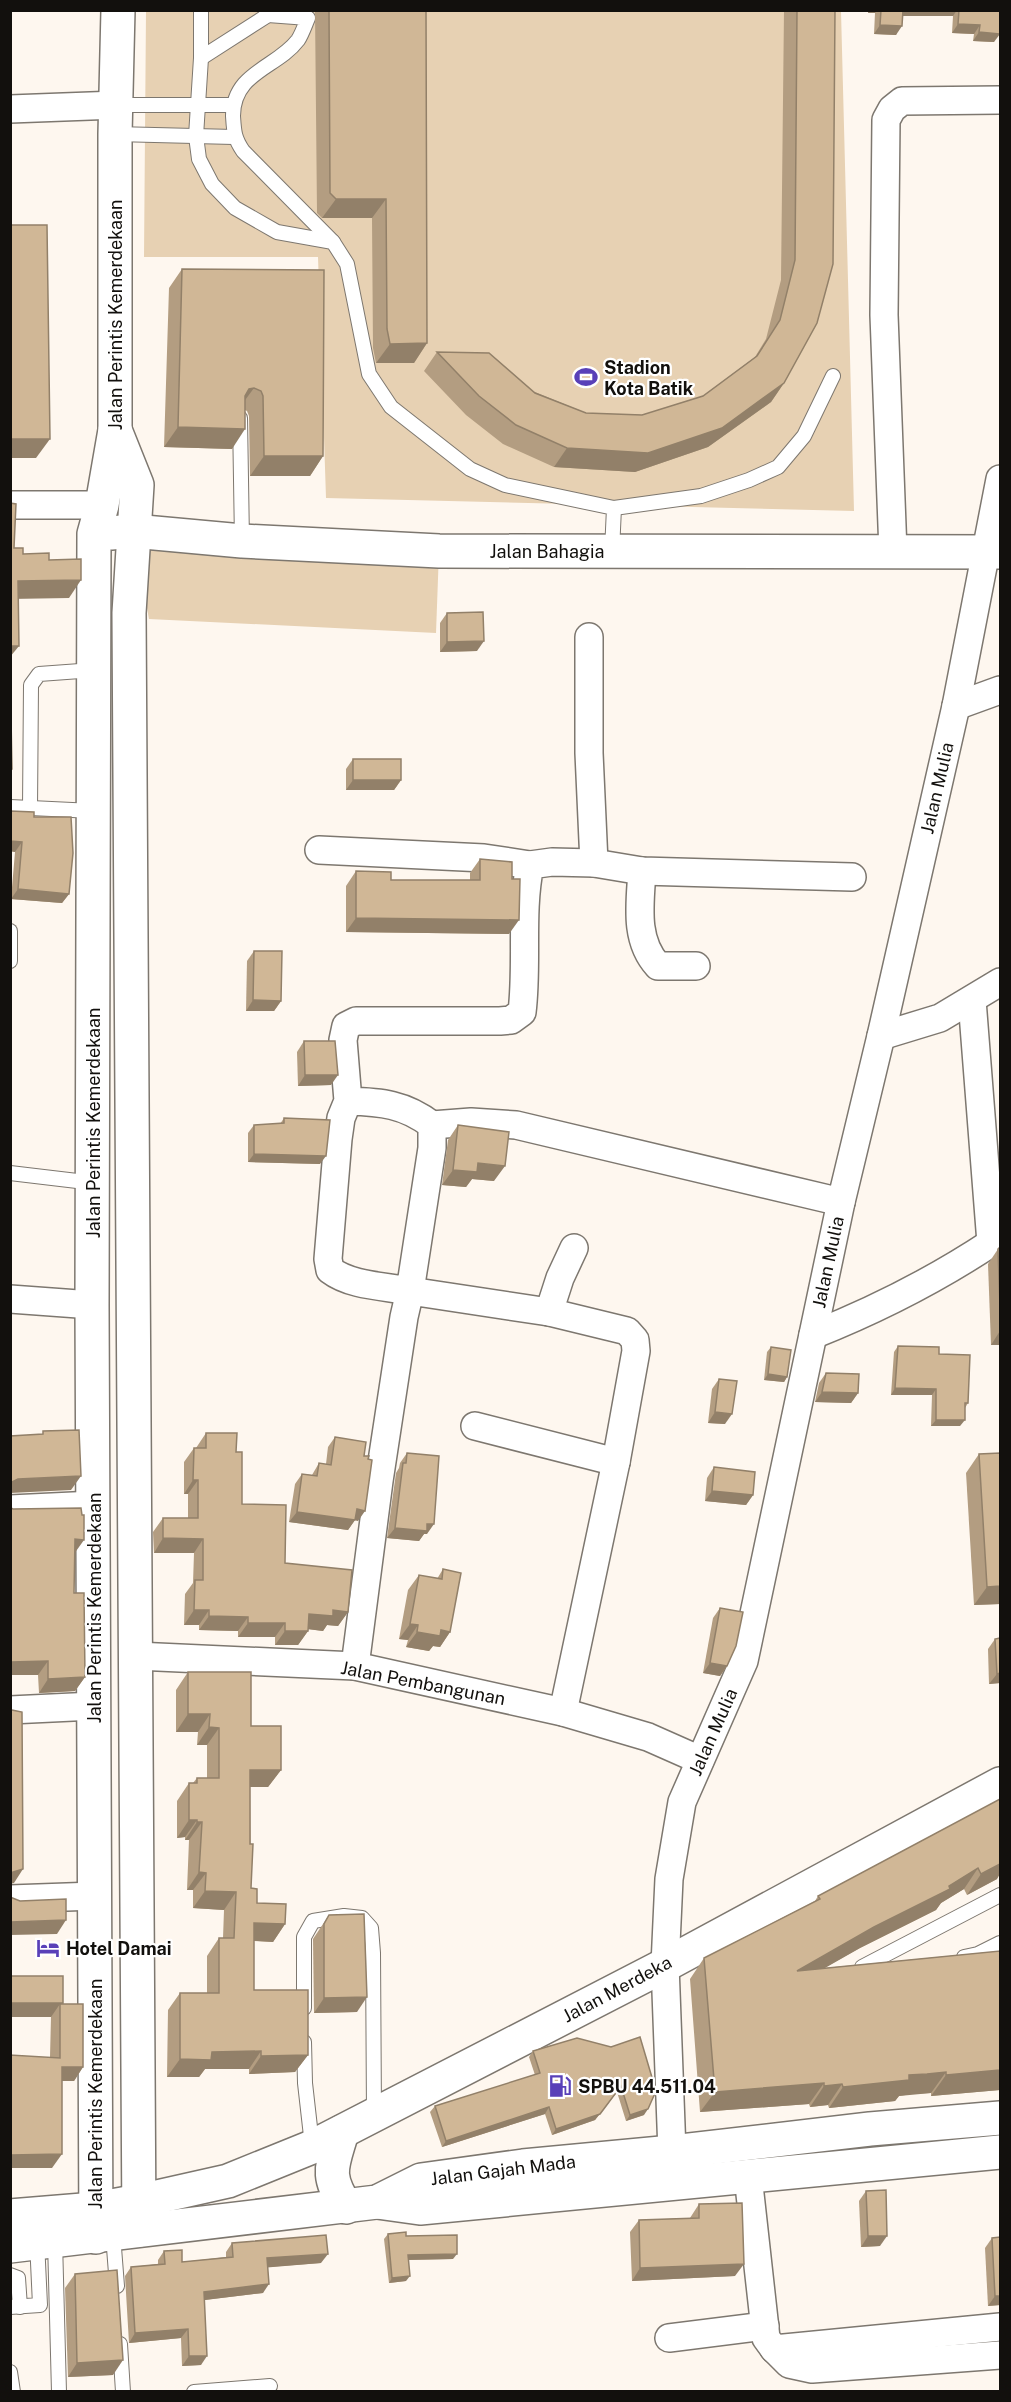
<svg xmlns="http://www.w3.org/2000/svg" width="1011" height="2402" font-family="'Public Sans',sans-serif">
<rect width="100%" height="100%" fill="#fef7ef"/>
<g fill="#e7d1b3">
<polygon points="146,11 841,11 854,511 326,498 318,257 144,257"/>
<polygon points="133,531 439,551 436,633 149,619"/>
</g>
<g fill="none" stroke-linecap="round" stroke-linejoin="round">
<g stroke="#7d776f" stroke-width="16">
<g id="service">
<polyline points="201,10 201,58 196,136 199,159 212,184 235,208 277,232 333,242 347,264 369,374 391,407 470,469 505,485 614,508 612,551"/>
<path d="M266 10 268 15 308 18C305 25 302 34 298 40 277 68 233 72 233 116 234 131 234 138 243 151L333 242"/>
<polyline points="201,58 268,15"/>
<polyline points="117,105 233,105"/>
<polyline points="115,134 234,137"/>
<polyline points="240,418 242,541"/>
<polyline points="614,508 701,496 749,480 778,467 804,436 833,376"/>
<polyline points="10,807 93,811"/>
<polyline points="30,808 31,685 39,674 94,670"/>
<polyline points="10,931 10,961"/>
<polyline points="10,1173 94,1183"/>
<polyline points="964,1957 978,1954 1000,1943"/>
<polyline points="865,1973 861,1972 862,1967 1000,1895"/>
<polyline points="304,2008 304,1937 313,1921 344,1916 362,1918 371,1928 373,1953 374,2114"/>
<polyline points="304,2042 305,2083 312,2145"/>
<polyline points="113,2235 117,2286"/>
<polyline points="55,2241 59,2392"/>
<polyline points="10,2275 18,2278 20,2307"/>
<polyline points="10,2307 40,2305 37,2241"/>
<polyline points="120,2344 123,2392"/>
<polyline points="10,2372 13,2392"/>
<polyline points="194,2392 270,2386"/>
</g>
</g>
<g stroke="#7d776f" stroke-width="30">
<g id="minor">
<polyline points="10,109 117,105"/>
<polyline points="10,505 102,505"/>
<polyline points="893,552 884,315 886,120 892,109 902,101 1000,100"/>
<polyline points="589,637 589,753 594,863"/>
<polyline points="956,706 1000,690"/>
<polyline points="319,850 484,858 530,865"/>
<path d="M642 871C640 904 634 940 658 966H696"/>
<polyline points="972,1000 991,1243 1000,1239"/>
<polyline points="881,1036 940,1018 1000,982"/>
<path d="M348 1101 341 1118 338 1139 328 1259 330 1270C351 1286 384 1286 410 1291L432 1148V1125C405 1104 381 1102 348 1101L343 1040 346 1026 356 1021H500L511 1020 522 1012C528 964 520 913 530 865L552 862 594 863 642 871 852 877"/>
<polyline points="432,1125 471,1122 516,1125 841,1202"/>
<polyline points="10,1299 92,1305"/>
<polyline points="549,1312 560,1278 574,1248"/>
<path d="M813 1335C876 1310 935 1280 991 1243"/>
<polyline points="475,1426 616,1462"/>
<polyline points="10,1509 94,1505"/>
<polyline points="136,1656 355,1666 563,1712 648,1737 700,1760"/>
<polyline points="355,1666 379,1481 404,1317 410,1291 549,1312 627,1331 635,1340 636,1351 616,1462 563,1712"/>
<polyline points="10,1710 94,1706"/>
<polyline points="10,1899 95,1896"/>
<polyline points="672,2152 665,1965 669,1879 682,1802 744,1661 841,1202 881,1036 956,706 1000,479"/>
<polyline points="748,2176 766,2338 774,2349 1000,2327"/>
<polyline points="669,2338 765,2326"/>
<polyline points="774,2349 789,2364 812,2369 1000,2355"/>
</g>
</g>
<g stroke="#7d776f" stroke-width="36">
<g id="tertiary">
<polyline points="115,430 137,485 129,613 139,2230"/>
<polyline points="111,533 133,531 242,541 439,551 1000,552"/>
<polyline points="96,2237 92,1305 94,534 102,505 115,430 115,134 118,10"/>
</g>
</g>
<g stroke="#7d776f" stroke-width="36">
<g id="trunk">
<path d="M342 2132C332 2167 325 2174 346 2207"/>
<polyline points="377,2202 420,2208 1000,2152"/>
<polyline points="10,2216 95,2209 139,2201 228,2181 312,2147 665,1965 1000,1784"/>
<polyline points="10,2246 377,2202 421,2180 523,2166 672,2152 870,2129 1000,2118"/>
</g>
</g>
<use href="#service" stroke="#fff" stroke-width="14"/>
<use href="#minor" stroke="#fff" stroke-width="27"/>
<use href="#tertiary" stroke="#fff" stroke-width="33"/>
<use href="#trunk" stroke="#fff" stroke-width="33"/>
</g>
<g fill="#b39d81">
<polygon points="315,10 426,10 427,343 414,363 376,363 373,348 372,218 322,218 317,213"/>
<polygon points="784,10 835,10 784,383 771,402 708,447 635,472 554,467 503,444 466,415 424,371 437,352 586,413 642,415 703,396 755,357 766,339 781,280"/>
<polygon points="868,10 1000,10 994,42 973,41 974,34 952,33 953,16 903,16 896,35 874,34 875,13 868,13"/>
<polygon points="182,269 323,456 310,476 250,476 249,416 247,411 245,410 232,449 164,447 169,288"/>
<polygon points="447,613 477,651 440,652 440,623"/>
<polygon points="353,759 401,780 394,790 346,790 346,769"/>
<polygon points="10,811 34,817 69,894 62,903 11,899 15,852 10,851"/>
<polygon points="480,859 509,934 346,932 346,886 356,871 391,880 470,880 470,873"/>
<polygon points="254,951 281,1001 274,1011 246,1011 247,961"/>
<polygon points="304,1041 331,1085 298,1086 297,1052"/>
<polygon points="284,1118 320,1164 248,1162 248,1133 254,1125 280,1124"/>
<polygon points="458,1125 494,1181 472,1179 466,1187 442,1185 448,1140"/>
<polygon points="1000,1247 1000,1345 991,1345 988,1264 998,1249"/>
<polygon points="898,1346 939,1354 968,1403 965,1408 960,1426 931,1426 932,1395 891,1395 894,1352"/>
<polygon points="771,1347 787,1377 784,1382 764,1380 767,1352"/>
<polygon points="826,1373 858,1393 851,1403 815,1402 819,1383"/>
<polygon points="719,1379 725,1424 708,1423 712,1389"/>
<polygon points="206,1433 236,1452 242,1504 285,1563 348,1612 338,1626 327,1625 323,1631 308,1629 308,1631 298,1645 275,1645 275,1637 238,1637 238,1631 199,1630 199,1625 184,1625 185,1594 193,1583 194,1553 154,1553 153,1532 163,1518 188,1518 188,1494 184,1494 184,1462 194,1448 196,1448"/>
<polygon points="335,1437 364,1456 358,1521 355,1520 348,1530 289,1522 295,1484 302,1474 312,1475 319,1463 326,1464 328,1447"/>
<polygon points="407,1453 427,1534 424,1534 419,1541 387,1538 396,1473 399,1468 400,1463"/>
<polygon points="979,1454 1000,1604 974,1605 966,1473"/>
<polygon points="714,1467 753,1495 746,1505 705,1501 707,1478"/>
<polygon points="75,1552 74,1593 85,1677 75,1691 39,1693 38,1675 10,1675"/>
<polygon points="443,1569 450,1632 440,1647 433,1646 429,1651 406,1647 408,1640 399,1639 408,1590 419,1575 437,1579"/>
<polygon points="720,1608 727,1666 720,1676 703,1673 713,1618"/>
<polygon points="995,1639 1000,1683 989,1684 988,1649"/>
<polygon points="188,1672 251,1726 281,1770 268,1787 250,1787 251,1888 257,1903 285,1924 273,1942 254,1941 254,1990 308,2055 295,2072 249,2074 249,2069 205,2069 199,2077 167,2077 168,2010 180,1993 207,1993 207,1956 219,1938 223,1938 224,1910 193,1908 193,1890 187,1890 189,1840 185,1840 185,1837 177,1838 177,1801 189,1783 193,1783 197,1778 207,1778 207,1745 197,1745 198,1732 176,1732 176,1690"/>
<polygon points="1000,1799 997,1879 967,1895 964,1889 941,1903 936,1910 860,1948 824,1968 1000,1951 1000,2090 931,2096 931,2093 912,2094 899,2096 895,2101 829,2108 828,2105 810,2107 809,2104 700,2112 690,1979 704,1958 815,1901 818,1896"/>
<polygon points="329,1915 357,2012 314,2013 313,1939"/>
<polygon points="63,2003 83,2067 74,2081 62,2081 52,2168 50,2057 51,2017 10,2017"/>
<polygon points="611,2047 644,2115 626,2121 617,2092 595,2120 552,2135 545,2114 442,2147 430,2112 435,2106 535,2075 529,2057 533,2051"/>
<polygon points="866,2191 880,2246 861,2247 859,2201"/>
<polygon points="699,2204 735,2276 632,2281 630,2232 639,2220 690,2218"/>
<polygon points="388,2234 406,2236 453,2259 408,2260 406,2281 389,2283 384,2239"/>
<polygon points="1000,2237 1000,2305 988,2306 985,2248 992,2238"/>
<polygon points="232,2243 321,2263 268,2267 263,2293 204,2300 201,2365 182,2366 181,2338 129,2343 125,2276 131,2267 158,2264 158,2260 164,2251 182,2262 226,2257 226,2252"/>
<polygon points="75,2274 113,2375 68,2377 65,2288"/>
</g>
<g fill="#928069">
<polygon points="870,10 877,10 875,13 868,13"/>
<polygon points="901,10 957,10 953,16 897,16"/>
<polygon points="958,24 980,25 974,34 952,33"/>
<polygon points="880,25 902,26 896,35 874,34"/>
<polygon points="979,32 1000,34 994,42 973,41"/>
<polygon points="336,199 386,199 372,218 322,218"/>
<polygon points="427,343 414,363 376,363 390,344"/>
<polygon points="784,383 771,402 708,447 635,472 554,467 567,448"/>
<polygon points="254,388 240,407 235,409 249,389"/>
<polygon points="178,427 245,429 232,449 164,447"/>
<polygon points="10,439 50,439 36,458 10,458"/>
<polygon points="264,456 323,456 310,476 250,476"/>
<polygon points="81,580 69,598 10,599 18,581"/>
<polygon points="484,641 477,651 440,652 447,642"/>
<polygon points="10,646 19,646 10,657"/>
<polygon points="353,780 401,780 394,790 346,790"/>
<polygon points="10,841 22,842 15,852 10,851"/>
<polygon points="18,889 69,894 62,903 11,899"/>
<polygon points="356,918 519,920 509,934 346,932"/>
<polygon points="253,1000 281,1001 274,1011 246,1011"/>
<polygon points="305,1075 338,1075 331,1085 298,1086"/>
<polygon points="254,1154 326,1156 320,1164 248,1162"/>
<polygon points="478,1163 505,1166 494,1181 472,1179 466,1187 442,1185 453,1170"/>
<polygon points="1000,1331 1000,1345 991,1345"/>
<polygon points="768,1374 787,1377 784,1382 764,1380"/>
<polygon points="895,1388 936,1389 932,1395 891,1395"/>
<polygon points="822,1392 858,1393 851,1403 815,1402"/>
<polygon points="715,1412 732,1414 725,1424 708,1423"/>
<polygon points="936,1420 965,1420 960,1426 931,1426"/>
<polygon points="81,1476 71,1490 10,1493 10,1483 18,1479"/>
<polygon points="193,1480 198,1480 188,1494 184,1494"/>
<polygon points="712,1491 753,1495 746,1505 705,1501"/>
<polygon points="357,1509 365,1511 358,1521 355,1520 348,1530 289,1522 297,1512"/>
<polygon points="427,1524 434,1524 427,1534 424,1534 419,1541 387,1538 395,1528"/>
<polygon points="163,1538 203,1539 194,1553 154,1553"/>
<polygon points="75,1539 84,1540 74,1554"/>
<polygon points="1000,1586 1000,1604 974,1605 987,1587"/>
<polygon points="194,1610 209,1610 199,1625 184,1625"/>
<polygon points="333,1610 348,1612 338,1626 327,1625 323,1631 299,1628 309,1614"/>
<polygon points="209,1616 248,1617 238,1631 199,1630"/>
<polygon points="248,1623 285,1623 275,1637 238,1637"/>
<polygon points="410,1624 418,1625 408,1640 399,1639"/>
<polygon points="441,1630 450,1632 440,1647 433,1646 429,1651 406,1647 417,1632"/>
<polygon points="285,1631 308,1631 298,1645 275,1645"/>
<polygon points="48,1661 38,1675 10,1675 10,1662"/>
<polygon points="710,1663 727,1666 720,1676 703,1673"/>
<polygon points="1000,1673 1000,1683 989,1684 997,1674"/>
<polygon points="85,1677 75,1691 39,1693 48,1679"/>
<polygon points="188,1714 210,1714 198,1732 176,1732"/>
<polygon points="209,1727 219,1728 207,1745 197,1745"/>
<polygon points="250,1770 281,1770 268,1787 238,1787"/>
<polygon points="189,1820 197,1820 185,1837 177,1838"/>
<polygon points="197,1822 202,1822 189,1840 185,1840"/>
<polygon points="1000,1864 1000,1874 997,1879 967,1895 981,1874"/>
<polygon points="978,1868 964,1889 941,1903 936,1910 860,1948 783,1992 797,1971"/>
<polygon points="23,1869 14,1883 10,1884 10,1873"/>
<polygon points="199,1872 206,1873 193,1890 187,1890"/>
<polygon points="205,1891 236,1892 224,1910 193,1908"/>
<polygon points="66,1920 57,1934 10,1935 10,1922"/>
<polygon points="254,1923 285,1924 273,1942 241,1940"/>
<polygon points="367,1997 357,2012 314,2013 324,1998"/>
<polygon points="10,2003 63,2003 60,2004 51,2017 10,2017"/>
<polygon points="261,2051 249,2069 205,2069 199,2077 167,2077 180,2059 212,2052"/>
<polygon points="308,2055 295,2072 249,2074 261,2056"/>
<polygon points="62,2067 83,2067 74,2081 53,2081"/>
<polygon points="1000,2070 1000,2090 931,2096 946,2075"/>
<polygon points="946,2072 931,2093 899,2096 895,2101 829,2108 843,2087 909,2075"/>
<polygon points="824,2083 809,2104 700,2112 715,2092"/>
<polygon points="842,2084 828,2105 810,2107 824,2086"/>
<polygon points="617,2092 595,2120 552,2135 556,2129"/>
<polygon points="549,2107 545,2114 442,2147 446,2141"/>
<polygon points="648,2109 644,2115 626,2121 630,2115"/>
<polygon points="62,2154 52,2168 10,2168 10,2155"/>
<polygon points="868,2236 887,2236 880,2246 861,2247"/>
<polygon points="328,2254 321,2263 261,2268 267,2258"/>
<polygon points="457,2254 453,2259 404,2260 408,2255"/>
<polygon points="744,2264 735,2276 632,2281 640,2268"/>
<polygon points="410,2276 406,2281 389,2283 392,2278"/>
<polygon points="269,2284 263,2293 197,2301 204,2292"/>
<polygon points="995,2296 1000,2296 1000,2305 988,2306"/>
<polygon points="188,2329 181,2338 129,2343 135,2333"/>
<polygon points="189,2356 207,2356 201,2365 182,2366"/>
<polygon points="123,2360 113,2375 68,2377 77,2363"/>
</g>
<g fill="#d0b796" stroke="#928069" stroke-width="1.5">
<polygon points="329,10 426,10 427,343 390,344 387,329 386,199 336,199 330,193"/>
<polygon points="797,10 835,10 833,264 817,323 784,383 722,428 648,453 567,448 516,425 479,396 437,352 489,353 535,393 586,413 642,415 703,396 757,356 780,320 795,260"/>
<polygon points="881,10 903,10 902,26 880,25"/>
<polygon points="959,10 1000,10 1000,34 979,32 980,25 958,24"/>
<polygon points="10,225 47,225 50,439 10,439"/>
<polygon points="182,269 324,270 323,456 264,456 263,396 261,391 254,388 249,389 245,396 245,429 178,427"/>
<polygon points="10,503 16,504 14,548 23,548 23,554 49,553 49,560 81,559 81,580 18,581 19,646 10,646"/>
<polygon points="483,612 484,641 447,642 447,613"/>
<polygon points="10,718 11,718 12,769 10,769"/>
<rect x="353" y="759" width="48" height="21"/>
<polygon points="10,811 34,812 34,817 71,817 73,853 69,894 18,889 22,842 10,841"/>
<polygon points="480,859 512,862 512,879 520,879 519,920 356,918 356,871 391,872 391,880 480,880"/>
<polygon points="254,951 282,951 281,1001 253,1000"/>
<polygon points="304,1041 335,1041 338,1075 305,1075"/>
<polygon points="284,1118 330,1120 326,1156 254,1154 254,1125 284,1123"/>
<polygon points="458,1125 509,1132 505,1166 478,1163 477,1172 453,1170"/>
<polygon points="1000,1247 1000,1307 998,1249"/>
<polygon points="898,1346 939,1347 939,1354 970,1355 968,1403 965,1403 965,1420 936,1420 936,1389 895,1388"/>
<polygon points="771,1347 791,1350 787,1377 768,1374"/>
<polygon points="826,1373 859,1374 858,1393 822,1392"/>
<polygon points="719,1379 737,1381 732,1414 715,1412"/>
<polygon points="79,1430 81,1476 18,1479 10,1483 10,1436 43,1434 43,1431"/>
<polygon points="206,1433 237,1433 236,1452 242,1452 242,1504 286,1505 285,1563 352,1570 348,1612 333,1610 333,1616 309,1614 308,1631 285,1631 285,1623 248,1623 248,1617 209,1616 209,1610 194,1610 195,1580 203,1580 203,1539 163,1538 163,1518 198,1518 198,1480 193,1480 194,1448 206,1448"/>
<polygon points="335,1437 366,1442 364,1456 369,1456 368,1459 372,1460 365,1511 357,1509 355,1520 297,1512 302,1474 317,1476 319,1463 331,1465"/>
<polygon points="407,1453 439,1456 434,1524 427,1524 427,1531 395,1528 403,1463 406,1463"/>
<polygon points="1000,1453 1000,1586 987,1587 979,1454"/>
<polygon points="714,1467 755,1472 753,1495 712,1491"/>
<polygon points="10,1507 13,1509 81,1508 82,1515 84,1515 84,1540 75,1539 74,1593 84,1593 85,1677 48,1679 48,1661 10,1662"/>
<polygon points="443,1569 461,1573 450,1632 441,1630 440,1636 417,1632 418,1625 410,1624 419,1575 442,1579"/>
<polygon points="720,1608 743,1612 736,1646 727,1666 710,1663"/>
<polygon points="1000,1638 1000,1673 997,1674 995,1639"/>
<polygon points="188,1672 251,1672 251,1726 281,1726 281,1770 250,1770 250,1844 253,1844 251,1888 257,1889 257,1903 286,1904 285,1924 254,1923 254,1990 308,1990 308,2055 261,2056 261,2051 212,2052 211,2060 180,2059 180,1993 219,1993 219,1938 234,1938 236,1892 205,1891 206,1873 199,1872 202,1822 197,1822 197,1820 189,1820 189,1783 197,1783 197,1778 219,1778 219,1728 209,1727 210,1714 188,1714"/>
<polygon points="10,1708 12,1710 22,1712 23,1869 10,1873"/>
<polygon points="1000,1799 1000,1864 981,1874 978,1868 949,1886 950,1889 874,1927 797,1971 1000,1951 1000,2070 946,2075 946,2072 927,2074 909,2075 909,2080 843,2087 842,2084 824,2086 824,2083 715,2092 704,1958 820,1899 818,1896"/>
<polygon points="10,1897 20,1901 66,1899 66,1920 10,1922"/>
<polygon points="364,1914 367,1997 324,1998 324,1924 329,1915"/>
<rect x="10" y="1976" width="53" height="27"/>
<polygon points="60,2004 83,2004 83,2067 62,2067 62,2154 10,2155 10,2055 60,2058"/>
<polygon points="640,2037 656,2091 648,2109 630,2115 621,2086 600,2114 556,2129 549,2107 446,2141 435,2106 540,2073 533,2051 577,2038 611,2047"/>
<polygon points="886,2190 887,2236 868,2236 866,2191"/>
<polygon points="742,2203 744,2264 640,2268 639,2220 699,2218 699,2204"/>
<polygon points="406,2232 406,2236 457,2235 457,2254 408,2255 410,2276 392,2278 388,2234"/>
<polygon points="326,2235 328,2254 267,2258 269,2284 204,2292 207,2356 189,2356 188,2329 135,2333 131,2267 165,2264 164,2251 182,2250 182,2262 233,2257 232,2243"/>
<polygon points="1000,2237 1000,2296 995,2296 992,2238"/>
<polygon points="117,2270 123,2360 77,2363 75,2274"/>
</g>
<defs>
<g id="stadium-bare" transform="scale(1.8)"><path d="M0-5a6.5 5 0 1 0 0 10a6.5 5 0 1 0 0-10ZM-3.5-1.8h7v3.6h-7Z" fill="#5940b8" stroke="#fff" stroke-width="2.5" paint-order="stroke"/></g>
<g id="hotel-bare" transform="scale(1.8)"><path d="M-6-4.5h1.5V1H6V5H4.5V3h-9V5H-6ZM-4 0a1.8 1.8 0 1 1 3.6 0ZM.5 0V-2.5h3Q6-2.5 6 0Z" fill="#5940b8" stroke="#fff" stroke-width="2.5" paint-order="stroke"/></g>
<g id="fuel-bare" transform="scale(1.8)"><path d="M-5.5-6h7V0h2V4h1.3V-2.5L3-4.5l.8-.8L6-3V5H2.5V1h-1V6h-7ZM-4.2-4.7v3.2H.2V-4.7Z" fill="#5940b8" stroke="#fff" stroke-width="2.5" paint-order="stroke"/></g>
</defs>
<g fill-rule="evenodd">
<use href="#stadium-bare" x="586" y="377"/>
<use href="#hotel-bare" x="48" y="1948"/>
<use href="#fuel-bare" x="560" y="2086"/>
</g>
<g text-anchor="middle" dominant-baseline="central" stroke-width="4.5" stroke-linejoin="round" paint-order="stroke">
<g font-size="18" fill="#12100d" stroke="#fff">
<text transform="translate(115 315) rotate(-90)">Jalan Perintis Kemerdekaan</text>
<text x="547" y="551">Jalan Bahagia</text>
<text transform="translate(937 788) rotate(-77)">Jalan Mulia</text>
<text transform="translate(93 1123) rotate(-90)">Jalan Perintis Kemerdekaan</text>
<text transform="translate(828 1262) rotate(-78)">Jalan Mulia</text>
<text transform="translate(94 1608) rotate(-90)">Jalan Perintis Kemerdekaan</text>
<text transform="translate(423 1683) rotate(11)">Jalan Pembangunan</text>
<text transform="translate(713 1732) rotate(-66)">Jalan Mulia</text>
<text transform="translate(617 1989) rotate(-28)">Jalan Merdeka</text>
<text transform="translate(95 2094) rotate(-90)">Jalan Perintis Kemerdekaan</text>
<text transform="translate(503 2170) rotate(-7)">Jalan Gajah Mada</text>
</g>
<g font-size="18" font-weight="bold" fill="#12100d" stroke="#fff" text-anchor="start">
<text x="604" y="367">Stadion<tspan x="604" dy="21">Kota Batik</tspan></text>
<text x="66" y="1948">Hotel Damai</text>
<text x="578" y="2086">SPBU 44.511.04</text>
</g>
</g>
<rect width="1011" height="2402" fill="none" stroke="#12100d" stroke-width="24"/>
</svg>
